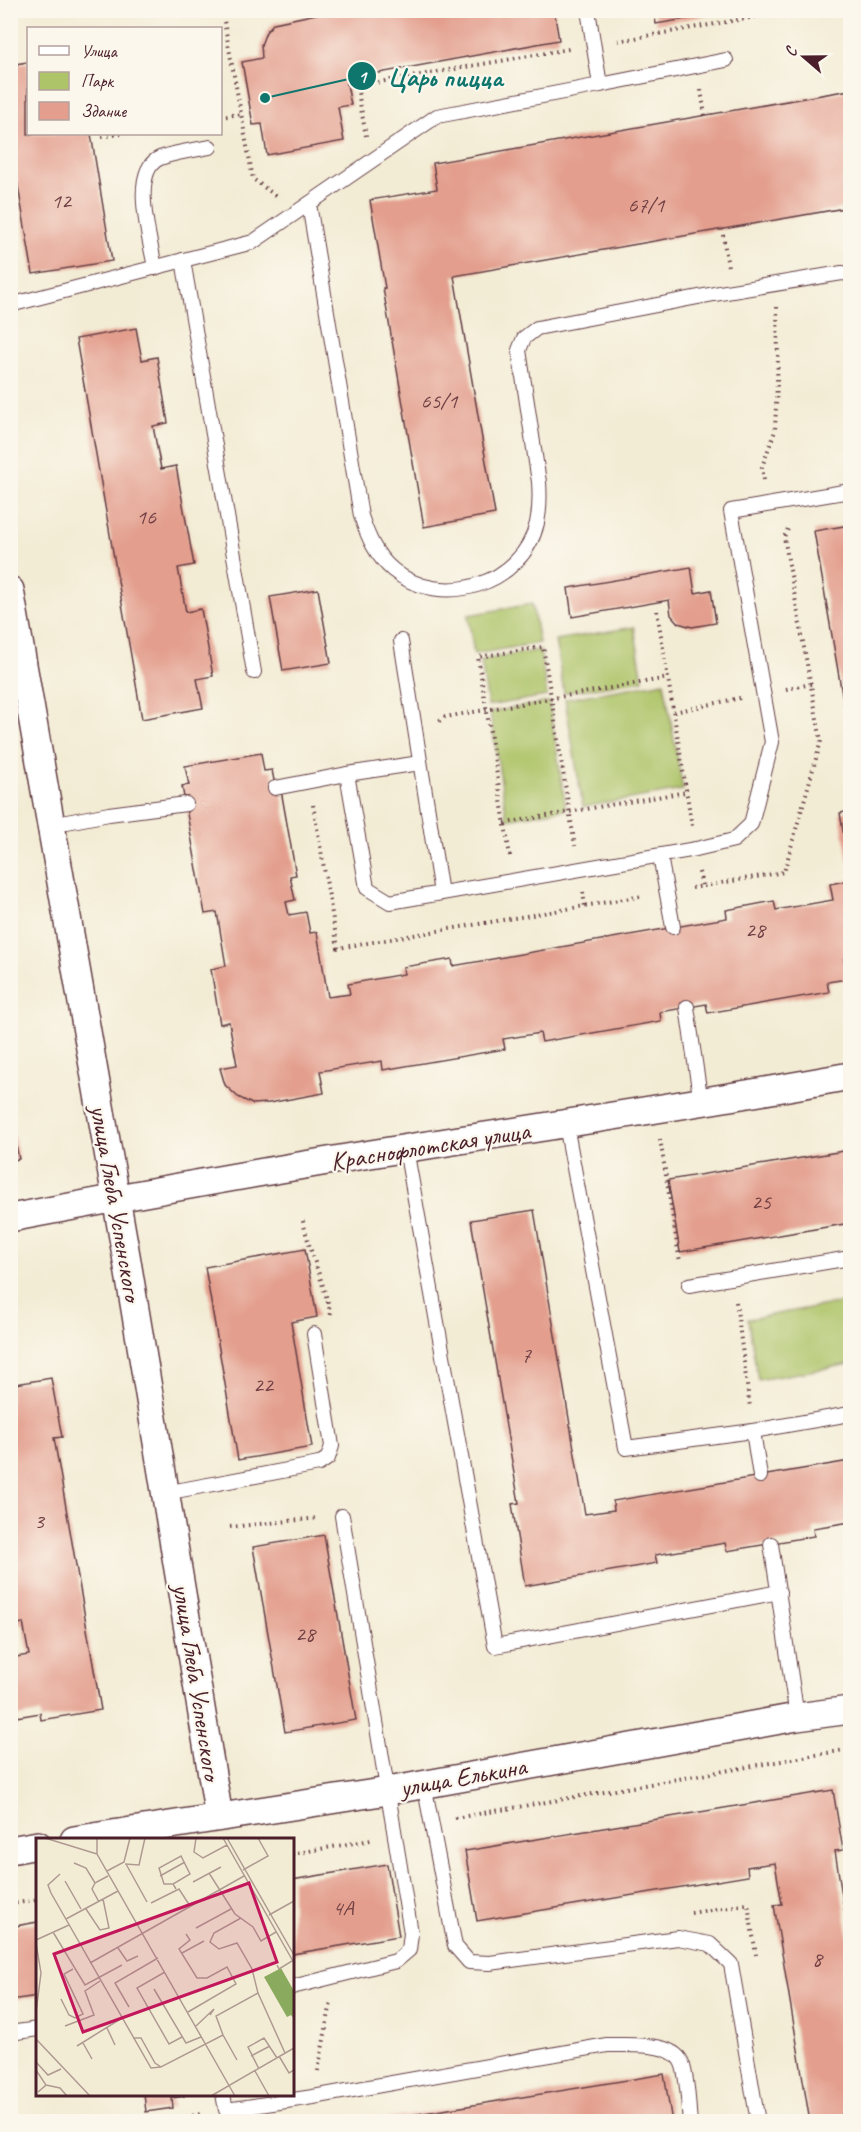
<svg xmlns="http://www.w3.org/2000/svg" width="861" height="2132" font-family="Caveat,sans-serif">
<rect width="100%" height="100%" fill="#fbf7ec"/>
<filter id="ink" filterUnits="userSpaceOnUse"><feTurbulence type="fractalNoise" baseFrequency=".0167" numOctaves="2"/><feDisplacementMap in="SourceGraphic" scale="12" xChannelSelector="R" yChannelSelector="G"/><feConvolveMatrix kernelMatrix="1 2 1 2 8 2 1 2 1" color-interpolation-filters="sRGB"/></filter>
<filter id="wash" filterUnits="userSpaceOnUse"><feTurbulence type="fractalNoise" baseFrequency=".008" numOctaves="4" result="noise"/><feDisplacementMap in="SourceGraphic" scale="24" xChannelSelector="R" yChannelSelector="G"/><feGaussianBlur stdDeviation="1.35" result="paint"/><feColorMatrix in="noise" values="0 0 0 0 0 0 0 0 0 0 0 0 0 0 0 0 0 1.4 0 .05"/><feComposite in="paint" operator="in"/></filter>
<g filter="url(#wash)">
<rect width="100%" height="100%" fill="#f3ecd5"/>
<g fill="#aec469" stroke="#7c724a" stroke-width="1.5">
<polygon points="532,604 539,643 474,654 468,615"/>
<polygon points="634,627 643,680 564,693 555,640"/>
<polygon points="540,650 547,696 488,706 481,660"/>
<polygon points="664,682 683,790 583,807 565,699"/>
<polygon points="549,702 566,809 507,819 490,712"/>
<polygon points="850,1301 850,1364 758,1380 748,1319"/>
</g>
<g id="blocks">
<g fill="#e39e8d">
<polygon points="554,10 559,40 346,79 351,105 338,107 344,141 267,155 262,124 253,125 242,62 262,58 261,45 266,32 274,23 335,10"/>
<polygon points="654,10 727,10 727,12 656,24"/>
<polygon points="28,62 28,134 91,134 112,261 33,274 10,139 10,65"/>
<polygon points="850,90 850,207 454,276 495,514 424,527 383,288 385,288 370,200 437,189 433,163"/>
<polygon points="136,328 142,360 157,357 168,423 153,426 161,469 176,466 194,565 178,568 186,612 201,609 213,676 197,679 203,708 142,719 76,339"/>
<polygon points="850,525 850,735 849,735 814,531"/>
<polygon points="691,567 695,593 711,590 716,623 692,627 678,623 671,615 669,600 572,617 568,588"/>
<polygon points="318,589 331,663 283,671 270,597"/>
<polygon points="261,753 264,771 272,770 276,791 281,790 296,875 290,876 295,900 286,902 289,915 306,912 310,933 317,932 328,997 350,994 348,984 404,974 403,967 452,959 453,966 727,918 726,910 774,901 776,910 833,900 830,884 850,880 850,958 844,959 847,979 827,982 829,992 708,1013 706,1004 660,1012 661,1021 542,1042 540,1033 503,1039 505,1049 383,1070 382,1061 320,1071 324,1093 269,1103 252,1104 238,1097 225,1085 220,1068 237,1065 229,1022 220,1024 211,969 226,966 217,912 205,914 182,786 189,785 185,766"/>
<polygon points="850,811 850,860 848,861 840,813"/>
<polygon points="10,1118 19,1159 10,1161"/>
<polygon points="850,1150 850,1223 680,1252 668,1180"/>
<polygon points="534,1210 585,1514 614,1510 613,1501 850,1461 850,1522 813,1528 814,1536 727,1551 725,1543 655,1555 657,1563 525,1586 512,1504 519,1503 471,1220"/>
<polygon points="305,1249 317,1317 291,1322 312,1447 238,1460 205,1267"/>
<polygon points="51,1378 62,1437 54,1438 101,1710 41,1720 40,1713 10,1718 10,1658 29,1655 23,1623 14,1625 10,1605 10,1385"/>
<polygon points="324,1535 356,1720 285,1732 253,1547"/>
<polygon points="833,1790 843,1850 835,1851 850,1946 850,2122 810,2122 774,1905 782,1904 775,1863 747,1867 748,1876 477,1921 465,1851"/>
<polygon points="387,1864 399,1936 292,1954 292,1880"/>
<polygon points="38,1922 38,1996 10,2000 10,1927"/>
<polygon points="664,2074 672,2122 381,2122 381,2120"/>
<polygon points="144,2094 184,2094 184,2096 172,2098 173,2108 146,2112"/>
</g>
</g>
</g>
<g filter="url(#ink)">
<use href="#blocks" fill-opacity="0" stroke="#633e44" stroke-width="1.5"/>
<g fill="none" stroke-linecap="round" stroke-linejoin="round">
<g stroke="#633e44" stroke-width="16">
<g id="service">
<polyline points="600,85 726,60"/>
<path d="M309 204 361 516C368 537 376 556 393 570 441 610 523 585 537 523 540 509 540 496 539 482L519 350 524 338 537 328 714 294 842 273 850 274"/>
<polyline points="183,260 254,672"/>
<path d="M155 268C151 242 129 171 160 158 175 152 195 150 210 147"/>
<polyline points="10,305 253,242 437,116 600,85 588,10"/>
<polyline points="401,641 441,893"/>
<polyline points="347,774 420,763"/>
<polyline points="275,788 347,774 367,888 390,902 696,849 734,840 751,824 772,742 731,511 850,491"/>
<polyline points="51,825 109,814 186,804"/>
<polyline points="660,856 673,927"/>
<polyline points="687,1007 701,1103"/>
<polyline points="566,1125 626,1448 753,1431 850,1414"/>
<polyline points="406,1149 495,1646 779,1592"/>
<polyline points="689,1285 850,1258"/>
<polyline points="753,1431 760,1476"/>
<polyline points="165,1493 319,1464 328,1458 332,1446 314,1334"/>
<polyline points="771,1544 797,1717"/>
<polyline points="424,1784 455,1946 469,1962 490,1963 678,1938 710,1944 731,1964 758,2122"/>
<polyline points="292,1987 396,1961 409,1950 411,1933 342,1516"/>
<polyline points="10,2033 38,2029"/>
<path d="M223 2094 226 2110 313 2097 607 2045C628 2046 676 2040 683 2066 688 2083 688 2103 690 2122"/>
</g>
</g>
<g stroke="#633e44" stroke-width="30">
<g id="minor">
<polyline points="10,590 126,1255 219,1817"/>
<path d="M10 1218C143 1193 275 1169 408 1148 556 1125 703 1103 850 1076"/>
<polyline points="74,1840 388,1791 797,1717 850,1710"/>
<polyline points="10,1850 38,1845"/>
</g>
</g>
<g stroke="#633e44" stroke-width="4" stroke-dasharray="1.5 4.5" stroke-linecap="butt">
<polyline points="222,10 253,179 276,196"/>
<polyline points="618,41 795,10"/>
<polyline points="701,90 705,115"/>
<polyline points="220,117 241,114"/>
<polyline points="366,136 357,86 569,49"/>
<polyline points="102,137 121,134"/>
<polyline points="722,229 728,267"/>
<polyline points="764,480 762,467 775,431 778,357 777,307"/>
<polyline points="657,611 692,826"/>
<polyline points="786,689 811,684"/>
<polyline points="674,712 740,698"/>
<polyline points="439,721 445,717 668,678"/>
<polyline points="313,805 338,948 643,896"/>
<polyline points="505,823 686,792"/>
<polyline points="510,856 478,657 543,647 575,846"/>
<polyline points="699,872 702,886"/>
<polyline points="692,888 784,872 821,741 784,537 789,527"/>
<polyline points="583,892 585,906"/>
<polyline points="660,1139 680,1262"/>
<path d="M303 1221C310 1254 324 1283 331 1315"/>
<polyline points="736,1302 750,1408"/>
<polyline points="230,1527 319,1518"/>
<polyline points="455,1818 850,1749"/>
<polyline points="292,1854 371,1840"/>
<polyline points="10,1904 38,1900"/>
<polyline points="691,1913 748,1904 756,1955"/>
<polyline points="318,2071 331,2002"/>
<polyline points="170,2122 171,2120 201,2114"/>
</g>
<use href="#service" stroke="#fff" stroke-width="14"/>
<use href="#minor" stroke="#fff" stroke-width="27"/>
</g>
</g>
<g text-anchor="middle" dominant-baseline="central" stroke-width="4.5" stroke-linejoin="round" paint-order="stroke">
<g font-size="22" fill="#703f44">
<text x="61" y="201">12</text>
<text x="646" y="205">67/1</text>
<text x="439" y="401">65/1</text>
<text x="146" y="517">16</text>
<text x="755" y="930">28</text>
<text x="761" y="1202">25</text>
<text x="526" y="1355">7</text>
<text x="263" y="1385">22</text>
<text x="39" y="1521">3</text>
<text x="305" y="1634">28</text>
<text x="343" y="1908">4А</text>
<text x="817" y="1959">8</text>
</g>
<g font-size="26" fill="#4a1f2b" stroke="#fbf7ec">
<text transform="translate(430 1146) rotate(-9)">Краснофлотская улица</text>
<text transform="translate(116 1203) rotate(80)">улица Глеба Успенского</text>
<text transform="translate(197 1682) rotate(81)">улица Глеба Успенского</text>
<text transform="translate(463 1777) rotate(-10)">улица Елькина</text>
</g>
</g>
<g transform="translate(36 1838)">
<rect width="258" height="258" fill="#f3ecd5"/>
<path d="M245 130 258 153V181L255 177 251 179 228 139Z" fill="#8aaa5d"/>
<path fill="none" stroke="#af9a91" stroke-width="1.5" d="M9 0 61 16M61 0V16L199 258M160 0 158 14 167 20 191 7M187 0 258 125M191 0 258 117M38 25 50 30 59 45 72 38M89 26 103 27 109 0M90 26 111 64M207 32 232 18 222 0M71 33 88 24 94 0M173 35 199 76 217 89 225 103 240 94M24 36 12 47 15 55 115 230 125 229M124 38 149 24M29 43 45 71M157 44 185 29M59 45 56 51 63 64M137 46H128L123 30 145 18 154 36 137 46 140 51M115 65 143 51 154 68M50 71 64 92 73 90 67 61M233 77 258 63M30 81 82 53M160 90 195 71M17 94 49 147 86 127M150 96 154 102 143 111 161 140H171L191 129 200 146 152 174M0 102 33 87M0 105 5 135 0 174M82 110 91 123 102 118M146 115 168 103M54 125 208 38M241 127 243 131 256 123M129 134 101 150 133 206 146 199M118 151 150 205 165 199M222 155 249 215M25 161 33 177 39 180 47 176 28 136 37 131M93 169 79 145 122 120M29 188 58 177 49 153 64 143M160 188 178 171 174 177M71 190 79 207M187 197 180 178 222 155 216 131 201 105 183 111 174 104 178 95 205 80M97 200H105L119 225 125 229 187 197 201 222M0 201 54 258M47 205 56 221M41 208 86 180M215 218 234 208M243 218 253 235 258 232M0 224 12 237 25 231M223 231 212 209 228 200 241 220M0 232 10 247 2 254M219 233 233 258M10 247 24 250 31 258M136 258H165M175 258 258 210"/>
<path fill="#c2185b" fill-opacity="0.15" stroke="#c2185b" stroke-width="3" d="M213 45 241 124 47 194 18 116Z"/>
<rect width="258" height="258" fill="none" stroke="#4a1f2b" stroke-width="3"/>
</g>
<path fill="none" stroke="#0f766e" stroke-width="2" d="M265 98L362 76"/>
<g fill="#0f766e" stroke="#fbf7ec" stroke-width="2">
<circle cx="265" cy="98" r="6"/>
<circle cx="362" cy="76" r="15"/>
</g>
<g font-size="18" text-anchor="middle" font-weight="bold" fill="#fff">
<text x="362" y="83">1</text>
</g>
<g font-size="27" text-anchor="middle" font-weight="bold" fill="#0f766e" stroke="#fbf7ec" stroke-width="4.5" stroke-linejoin="round" paint-order="stroke">
<text x="445" y="86">Царь пицца</text>
</g>
<rect width="861" height="2132" fill="none" stroke="#fbf7ec" stroke-width="36"/>
<rect x="27" y="27" width="195" height="108" fill="#fbf7ec" stroke="#b4a19f" stroke-width="1.5"/>
<rect x="39" y="46" width="30" height="9" fill="#ffffff" stroke="#b4a19f" stroke-width="1.5"/>
<text x="81" y="57" font-size="18" fill="#4a1f2b">Улица</text>
<rect x="39" y="72" width="30" height="18" fill="#aec469" stroke="#b4a19f" stroke-width="1.5"/>
<text x="81" y="87" font-size="18" fill="#4a1f2b">Парк</text>
<rect x="39" y="102" width="30" height="18" fill="#e39e8d" stroke="#b4a19f" stroke-width="1.5"/>
<text x="81" y="117" font-size="18" fill="#4a1f2b">Здание</text>
<g transform="translate(804 57) rotate(290)" stroke="#fbf7ec" stroke-width="4.5" paint-order="stroke">
<path d="M0-4.5L10 22L0 15L-10 22Z" fill="#4a1f2b"/>
<text y="-9" font-size="16" font-weight="bold" text-anchor="middle" fill="#4a1f2b">С</text>
</g>
</svg>
